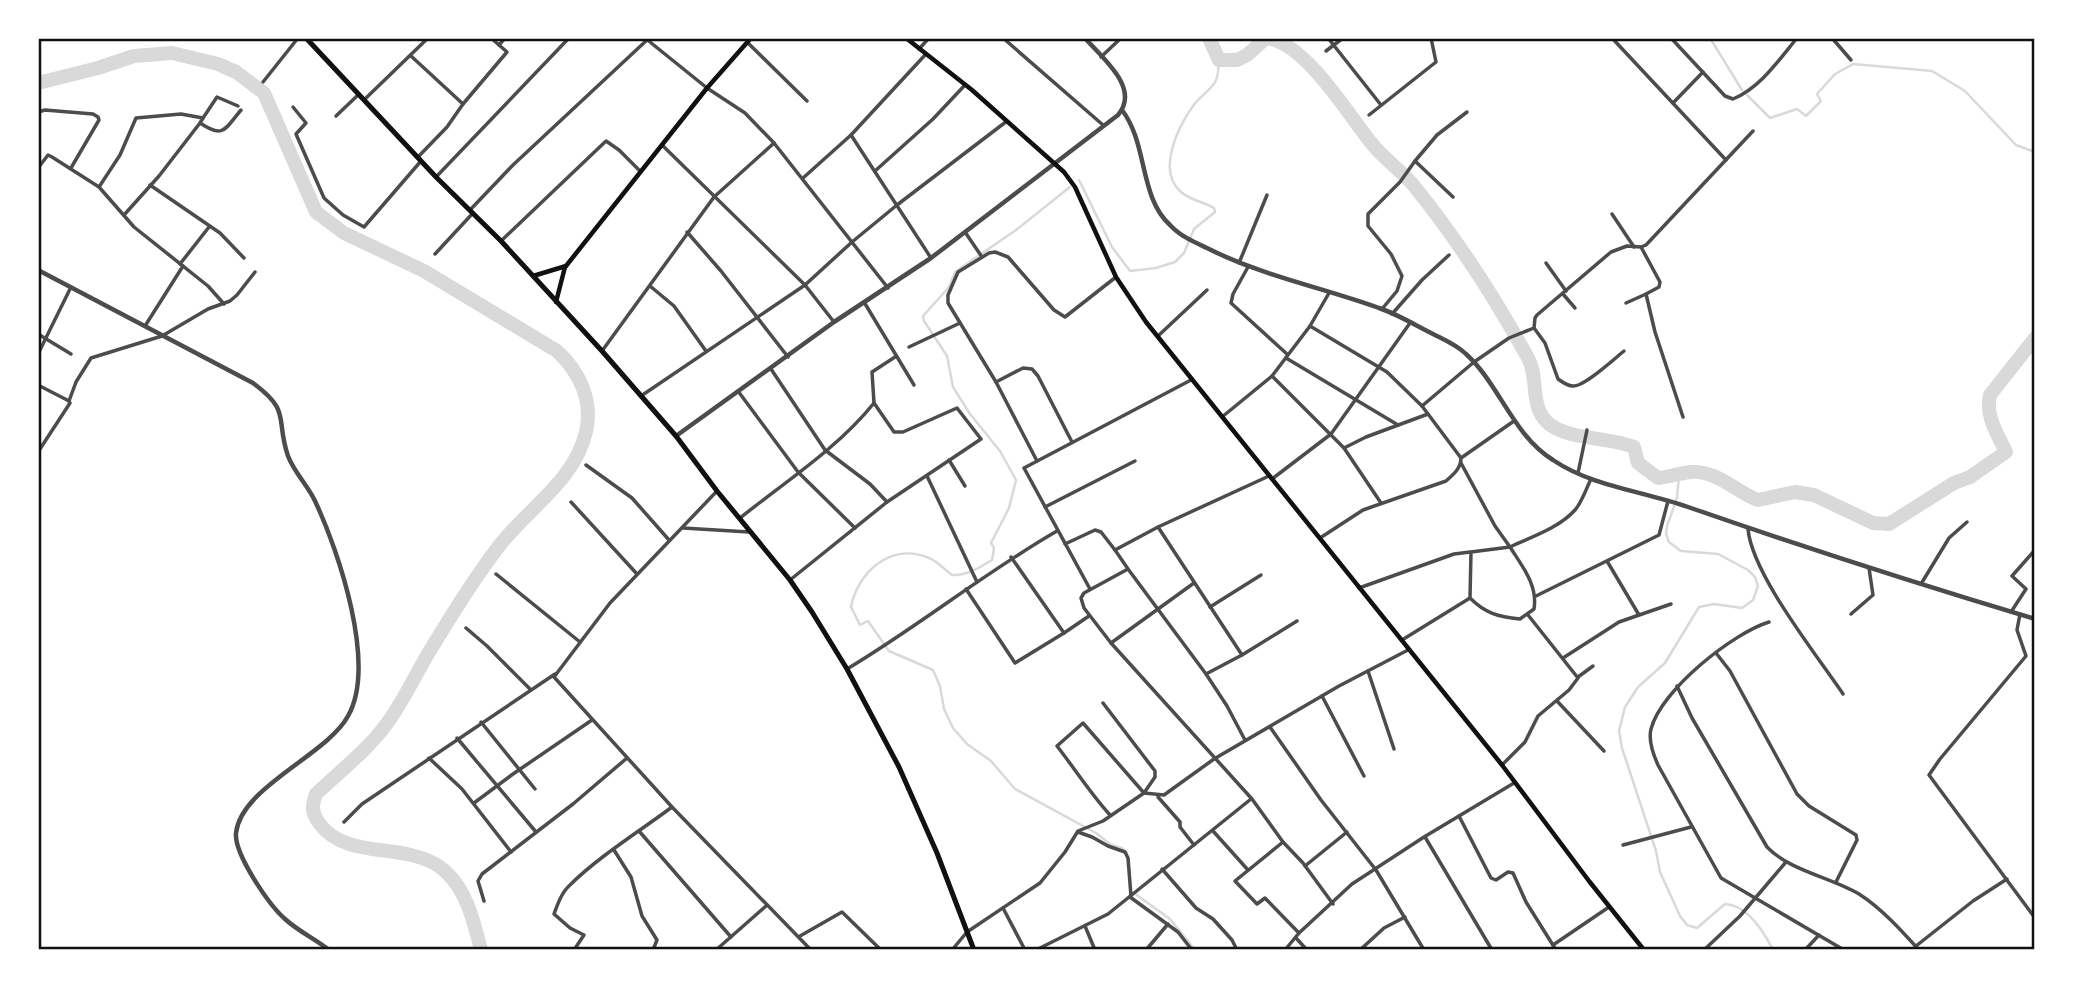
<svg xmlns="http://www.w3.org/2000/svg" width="2073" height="988" font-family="Signika,sans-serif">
<rect width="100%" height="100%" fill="#fff"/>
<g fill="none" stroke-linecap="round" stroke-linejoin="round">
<g stroke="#d9d9d9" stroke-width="2.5">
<polyline points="1710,38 1742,90"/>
<polyline points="1747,95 1770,118 1797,109 1806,116 1821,101 1817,94 1835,74 1853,64 1932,71 1965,91 2016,145 2035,152"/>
<path d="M1079 180 1112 247 1130 271 1156 268 1175 262 1184 253 1194 229 1215 212 1214 208C1203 201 1190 201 1180 191 1157 170 1178 127 1193 106 1199 97 1210 91 1215 82 1219 76 1218 67 1219 60"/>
<path d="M1070 187 1016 230 955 272 949 287 923 316 924 321 947 356 953 387 970 414 1000 451 1016 480 1009 508 991 543 994 548 992 560C979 568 966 576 952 575 945 570 937 561 929 558 892 542 858 571 851 607L860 625 868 621 889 651 933 670 940 686 944 709 953 728 967 744 991 761 1015 789 1096 833 1111 845 1122 848 1127 853"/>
<path d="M1679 475 1677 498 1667 526 1666 534 1669 542 1681 551 1718 554 1748 570 1755 577 1758 586 1753 600 1742 608 1714 604 1699 607 1665 663 1638 687 1625 707 1619 731 1622 748 1656 851 1660 872 1680 916 1687 925 1697 928 1725 904C1747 905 1764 932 1773 950"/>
<polyline points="1134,893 1170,919 1195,950"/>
</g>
<g stroke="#d9d9d9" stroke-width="14">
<polyline points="1209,38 1219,60 1237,60 1247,55 1266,38"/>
<path d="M1267 38C1307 44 1348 115 1373 145 1385 160 1402 171 1414 186 1458 240 1495 298 1528 358 1539 377 1529 406 1548 423 1567 440 1610 437 1634 447L1638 463 1658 478C1669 477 1680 473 1691 472 1717 470 1736 492 1758 500L1795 492 1814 495 1873 523 1889 524 1954 483 1970 477 2006 452C1997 433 1985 416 1990 395L2035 338"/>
<path d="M38 83 98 68 134 56 172 53 218 64 236 72 264 93 316 212 344 233 424 271 557 351C580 372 593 401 586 432 574 482 528 508 499 546 476 576 454 611 434 644 418 669 406 697 388 722 369 749 340 771 316 794 312 805 311 812 319 823 339 851 377 848 407 854 421 857 436 862 446 872 467 891 474 923 481 950"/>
</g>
<g stroke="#4c4c4c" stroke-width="3.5">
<polyline points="645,38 707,88 745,113 774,143 888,288"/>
<polyline points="1003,38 1103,125"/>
<polyline points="1328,38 1381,105"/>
<polyline points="1612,38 1726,160"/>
<path d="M1671 38 1725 96 1733 99C1760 88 1779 60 1797 38"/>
<polyline points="1832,38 1851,60"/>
<polyline points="747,42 807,101"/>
<polyline points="499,45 505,38"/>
<polyline points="919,49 929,38"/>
<polyline points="1326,51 1343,38"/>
<polyline points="411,56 463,104 447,127 418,157"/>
<polyline points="1101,57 1121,38"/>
<polyline points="263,82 298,38"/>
<polyline points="365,99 428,38"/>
<polyline points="1673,103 1703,72"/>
<polyline points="463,104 507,52 491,38"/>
<polyline points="293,107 306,123 296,134 324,198 343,215 364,227 421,161"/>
<polyline points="38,112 45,110 93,114 98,117 99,120 71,168"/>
<polyline points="1369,115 1436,62 1431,38"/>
<polyline points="336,116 358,95"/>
<polyline points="203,118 217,97 238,106"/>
<polyline points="851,135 931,258"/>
<polyline points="662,145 805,285 834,322"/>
<polyline points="1415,161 1437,135 1467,112"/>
<polyline points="38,168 48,155 52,157 99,187 134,227 208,286 224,304"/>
<polyline points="875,171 933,119 965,85"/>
<polyline points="436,177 569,38"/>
<polyline points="803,178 851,135 926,54"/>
<polyline points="150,185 220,233 244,258"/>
<polyline points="99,187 120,155 136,118 181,114 203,118 200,123"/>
<polyline points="470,210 513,165 647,40"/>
<polyline points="1612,214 1634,247"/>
<path d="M124 215 159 176 200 123C224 139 225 129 241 110"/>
<polyline points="687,232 721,271 788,357"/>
<polyline points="965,232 982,257"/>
<polyline points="501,241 606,141 619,150 640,171"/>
<polyline points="1641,247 1660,282 1659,287 1646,294 1655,332 1683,417"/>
<polyline points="435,254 473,213"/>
<polyline points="1239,263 1267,195"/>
<polyline points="1546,263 1566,291"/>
<polyline points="180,264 209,227"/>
<polyline points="1248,267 1233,294 1231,303 1287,354"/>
<polyline points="650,286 674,306 706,351"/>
<polyline points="1563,294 1575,308"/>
<polyline points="864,302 914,385"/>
<polyline points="1626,303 1646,294"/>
<polyline points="1382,309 1397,291 1402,276 1391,254 1368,226 1368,214 1400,182 1415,161 1453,197"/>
<polyline points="1392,314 1422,280 1449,255"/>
<polyline points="145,326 183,266"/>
<polyline points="1310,326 1387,372 1422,406 1461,458"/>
<path d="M1534 328 1545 343 1558 379C1562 382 1568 386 1573 386 1584 387 1614 359 1624 351"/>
<polyline points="38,334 71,354"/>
<polyline points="1158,336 1207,290"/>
<polyline points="909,347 960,323"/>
<polyline points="602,351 714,197 774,143"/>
<polyline points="38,354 71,287"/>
<polyline points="1286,358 1398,425"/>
<polyline points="771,369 825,450 870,484 887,502"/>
<polyline points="1272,376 1344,448 1381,503"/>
<polyline points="996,382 1023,368 1032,369 1038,376 1072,442"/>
<polyline points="38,385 69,401 70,403 38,452"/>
<polyline points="738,391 798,472 855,528"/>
<polyline points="641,396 805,285 852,242 897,205 1007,121"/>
<polyline points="69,401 76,382 91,358 162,336 208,309 230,301 237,295 255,272"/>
<polyline points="1422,406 1474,362 1509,338 1534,328 1535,318 1537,315 1611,252 1627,246 1641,247 1646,245 1753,131"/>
<polyline points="1222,417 1272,376 1310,326 1329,293"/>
<polyline points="1344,448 1366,437 1428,414"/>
<polyline points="949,460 965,486"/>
<polyline points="1037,461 996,382 948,303 948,295 958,272 989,253 995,252 1008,257 1054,310 1065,317 1116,277"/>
<path d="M1461 463 1495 526 1510 547C1531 537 1559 528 1575 510 1582 502 1586 489 1591 479"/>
<polyline points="586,465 632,498 669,540"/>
<polyline points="1578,473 1587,430"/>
<polyline points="927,476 977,582"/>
<polyline points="1269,476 1158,527 1115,550 1128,569 1084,593 1081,598 1084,608 1111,643 1252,799 1283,842 1303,863 1333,904"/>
<polyline points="1272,479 1331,434 1410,323"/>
<polyline points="717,491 610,603 554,677 672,807 811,950"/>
<polyline points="571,502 637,574"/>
<polyline points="1045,507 1135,461"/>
<path d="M740 518C785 482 838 448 874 403L872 372 895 357"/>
<polyline points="1158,527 1242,655 1206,674"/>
<polyline points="683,528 749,532"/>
<path d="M1748 529C1752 574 1816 654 1843 694"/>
<path d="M1320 538 1363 510 1446 481C1454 474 1461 468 1461 458L1514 421"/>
<polyline points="1065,544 1095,530 1101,532 1115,550"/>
<polyline points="1011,557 1064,633 1089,616"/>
<polyline points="1607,561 1639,615"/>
<polyline points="1128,569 1206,674 1227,706 1245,740"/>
<polyline points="496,574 580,642"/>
<polyline points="790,580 887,502 981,439 957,408 903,432 894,432 874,403"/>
<polyline points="1921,584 1949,538 1967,522"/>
<polyline points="1359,588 1454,554 1470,552"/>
<polyline points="966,589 1015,663 1064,633"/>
<polyline points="1090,589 1024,468 1191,380"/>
<polyline points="1536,596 1659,535 1668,501"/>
<polyline points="1210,607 1261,575"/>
<polyline points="2011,612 2026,589 2012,576 2035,550"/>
<polyline points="1851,614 1873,595 1869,568"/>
<polyline points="2020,614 2017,630 2026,656 1940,759 1929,775 2035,918"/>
<path d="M1769 622C1733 633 1661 690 1651 729 1648 741 1653 754 1658 765L1721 878 1844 950"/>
<polyline points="466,628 487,646 530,689"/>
<path d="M1402 640 1470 598C1485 613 1498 617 1520 619L1534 609C1538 585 1522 566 1510 547L1471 552 1470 598"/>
<polyline points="1111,643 1194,583"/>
<polyline points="1716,653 1730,671 1797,794 1809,806 1856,835 1857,840 1836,882"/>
<polyline points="1242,655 1297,621"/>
<polyline points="1563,658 1619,622 1671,604"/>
<path d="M847 669C919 626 984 573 1057 531"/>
<polyline points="1368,671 1394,749"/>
<polyline points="1578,677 1593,666"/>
<path d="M1677 686 1692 718 1767 847C1790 871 1830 877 1859 894 1881 908 1901 930 1919 950"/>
<polyline points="1322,696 1364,776"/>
<polyline points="1557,701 1604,751"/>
<polyline points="481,722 535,789"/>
<polyline points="1270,727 1321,800 1376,870 1424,950"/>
<polyline points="457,738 536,832"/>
<polyline points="429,758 462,789 511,852"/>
<polyline points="1502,765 1525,742 1538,716 1569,690 1578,678 1528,615"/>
<polyline points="1144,793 1164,795 1214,759 1339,686 1408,650"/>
<polyline points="1158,797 1180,822 1180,827 1194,845"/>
<polyline points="474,803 513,774 592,720"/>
<path d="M1110 815C1090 793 1075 769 1057 746L1083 723 1144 793"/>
<polyline points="1459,816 1491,878 1496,880 1508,872 1513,873 1526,902 1556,950"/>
<polyline points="344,822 362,804 555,674"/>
<polyline points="639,831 731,937"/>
<polyline points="1213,831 1248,870"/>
<polyline points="1078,832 1092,837 1108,846 1125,852 1128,858 1131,896"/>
<polyline points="1425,837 1492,950"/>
<polyline points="1283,842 1235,881 1257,904 1265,898 1299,933"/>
<polyline points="1623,845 1691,827"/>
<polyline points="614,850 631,877 642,916 657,940 653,950"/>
<polyline points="1305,866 1347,832"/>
<polyline points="1162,869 1196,908 1213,919 1232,940 1237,950"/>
<polyline points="1130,897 1178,932 1192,950"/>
<polyline points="484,901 478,881 482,874 573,804 627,758"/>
<polyline points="1003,908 1025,950"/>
<polyline points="1085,926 1095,950"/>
<polyline points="800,936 842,912 881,950"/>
<polyline points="1296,938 1307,950"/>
<polyline points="1553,945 1609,907"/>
<polyline points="1916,946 1973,901 2007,879"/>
<path d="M574 950 584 935 570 928 554 914C558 903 562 892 570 885 598 857 640 831 672 807"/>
<polyline points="716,950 766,906"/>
<polyline points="952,950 967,932 1040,883 1065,852 1078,831 1103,821 1144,793 1155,777 1155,771 1103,703"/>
<polyline points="1036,950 1108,914 1251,799"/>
<polyline points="1146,950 1168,924"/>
<polyline points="1285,950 1299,933 1352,884 1424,837 1514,783"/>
<polyline points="1360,950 1384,928 1405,917"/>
<polyline points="1704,950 1740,916 1786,862"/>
<polyline points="1805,950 1819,935"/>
</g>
<g stroke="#4c4c4c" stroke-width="4.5">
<path d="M1122 110C1148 144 1139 197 1170 225 1180 236 1194 242 1207 248 1262 276 1321 287 1379 308 1397 314 1415 325 1433 334 1445 340 1457 345 1466 354 1500 385 1512 434 1553 460 1593 487 1643 491 1688 507 1803 547 1918 584 2035 619"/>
<path d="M38 270 253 383C292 412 275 418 288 456 294 472 308 486 315 501 339 552 377 665 348 716 327 755 241 787 236 833 234 854 269 905 285 919 298 931 315 939 329 950"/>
<path d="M676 436 834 322 931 258 1118 115C1141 88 1102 58 1085 38"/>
</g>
<g stroke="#111" stroke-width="4.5">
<polyline points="906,38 972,90 1064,172 1075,187 1116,277 1146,322 1502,765 1589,881 1644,950"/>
<polyline points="533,276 566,266 707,88 751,38"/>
<polyline points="556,302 565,267"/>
</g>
<polyline stroke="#111" stroke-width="5" points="306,38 436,177 501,241 602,351 676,436 717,491 790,580 812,612 847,669 899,767 937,853 974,950"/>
</g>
<rect width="2073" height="988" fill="none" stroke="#ffffff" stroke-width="80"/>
<rect x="40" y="40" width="1993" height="908" fill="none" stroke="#111" stroke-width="2.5"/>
</svg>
